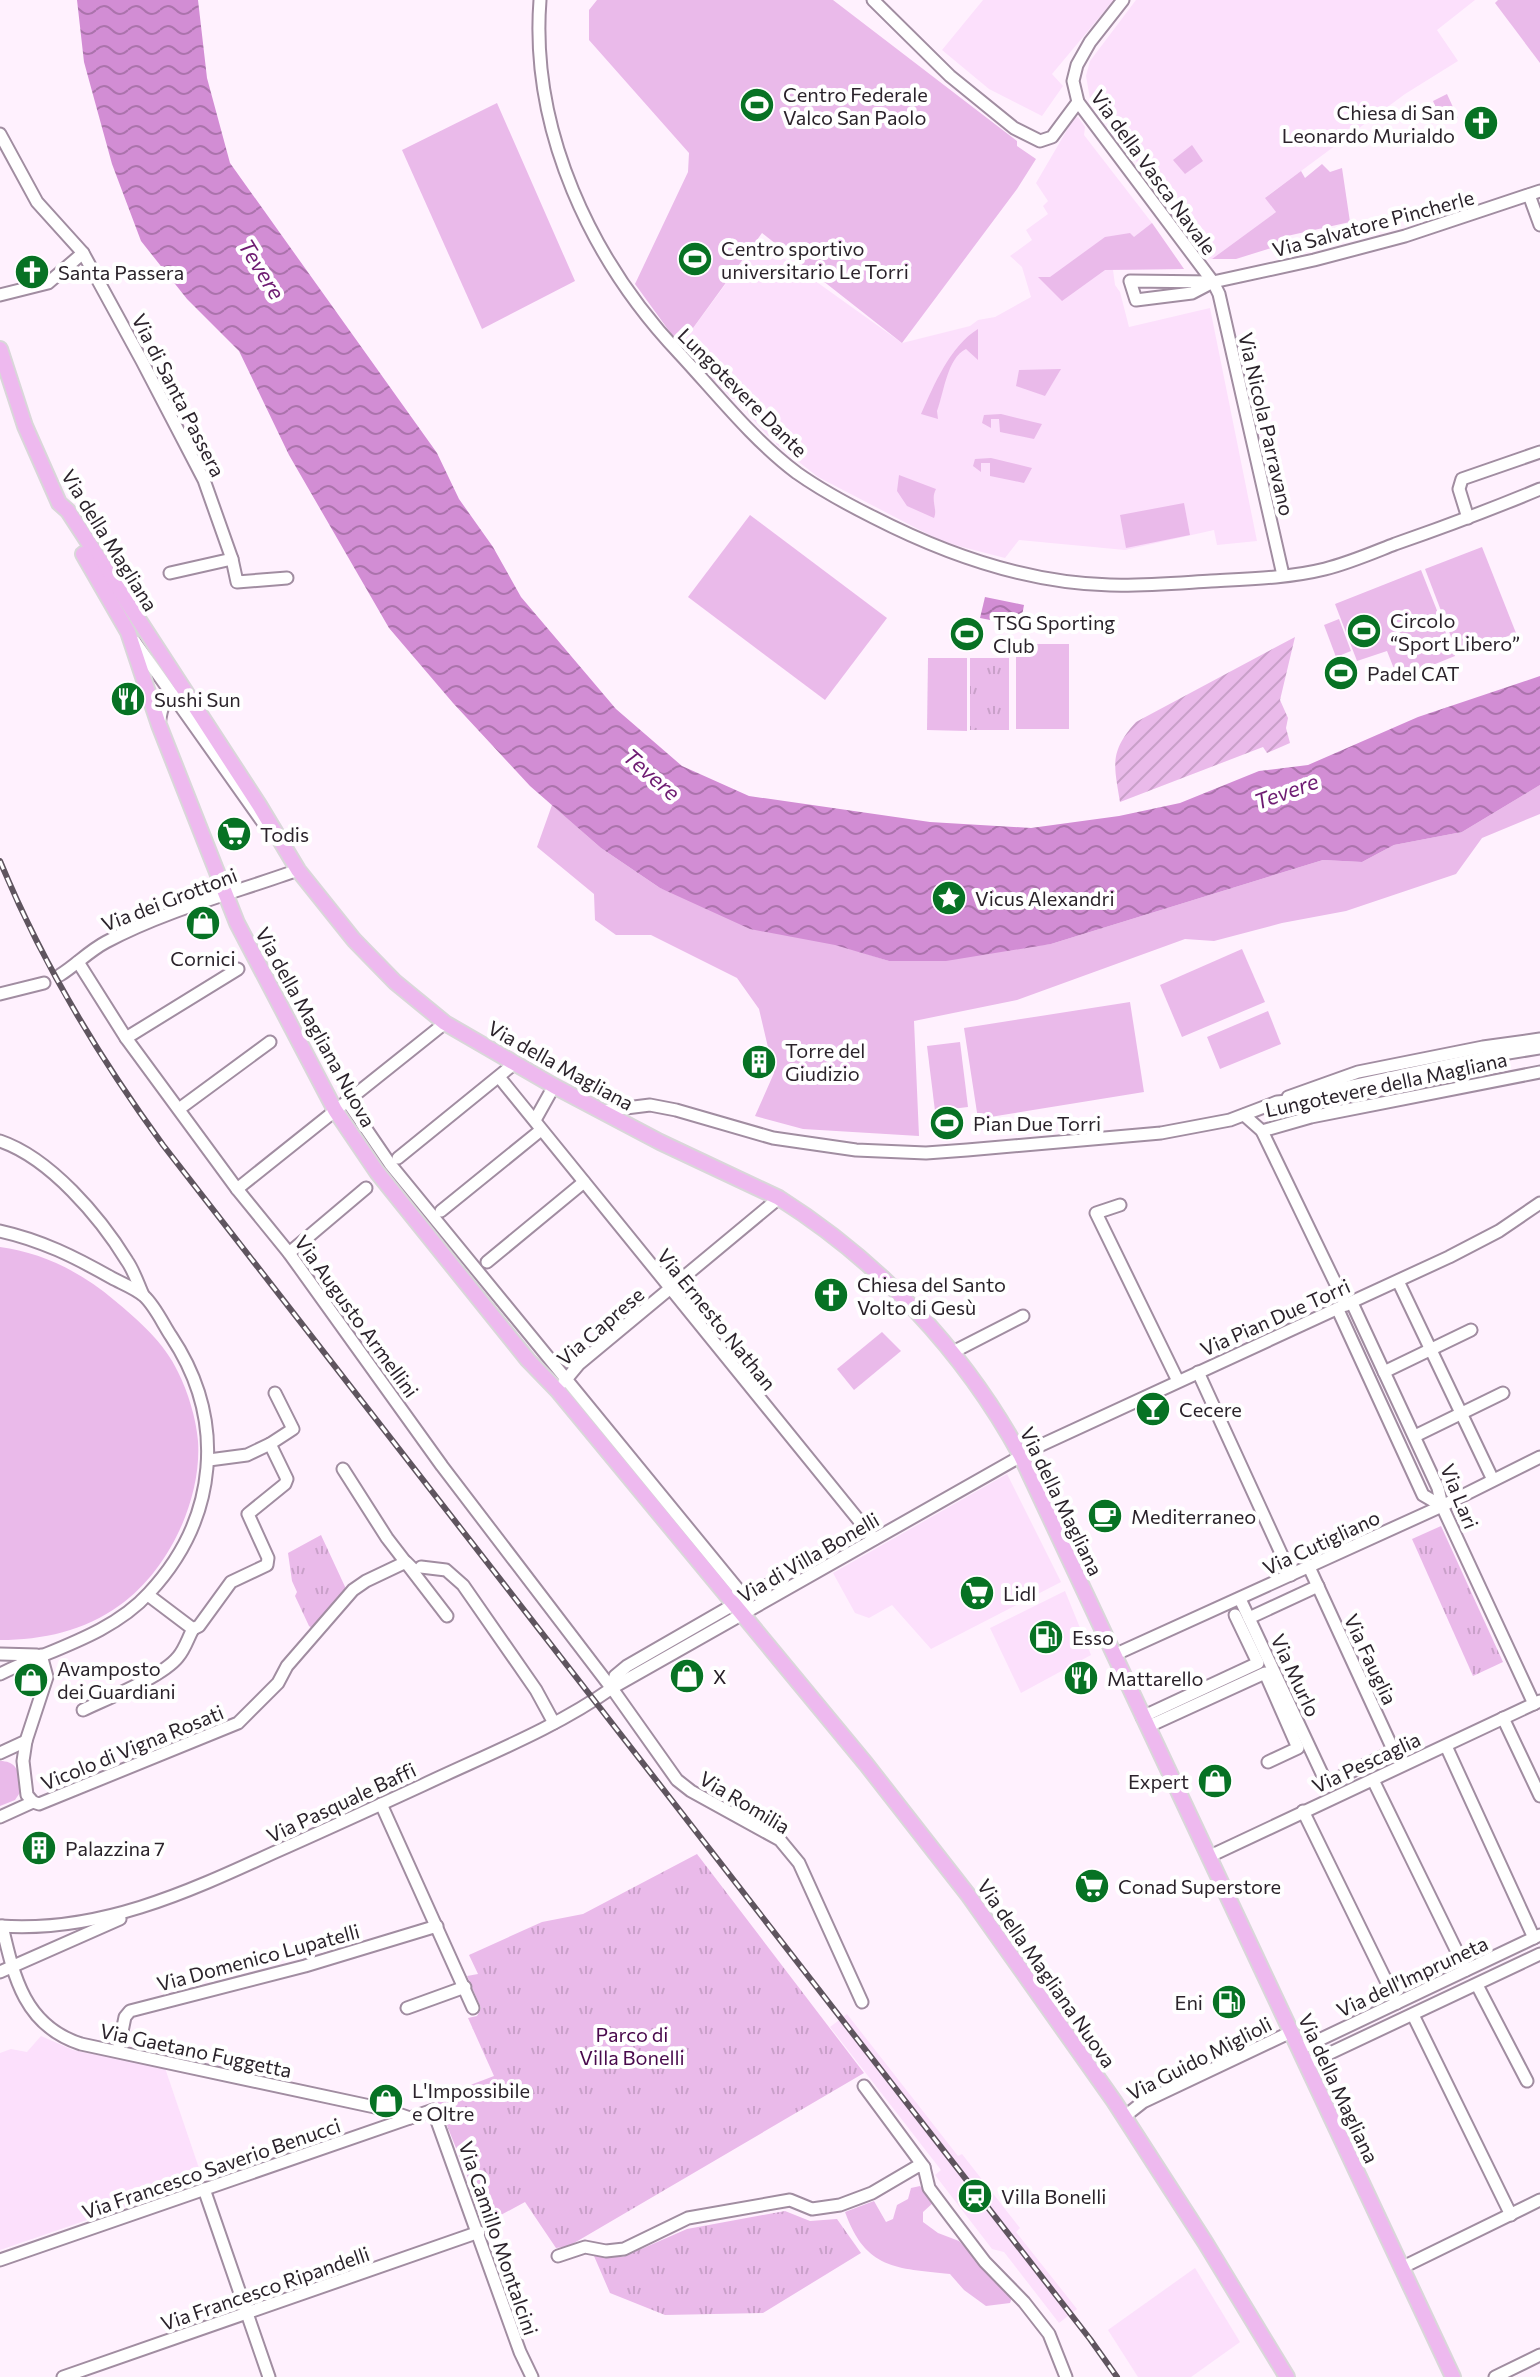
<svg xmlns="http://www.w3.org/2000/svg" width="1540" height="2377" font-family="Commissioner,sans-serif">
<defs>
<pattern id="park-tufts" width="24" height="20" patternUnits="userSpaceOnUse" patternTransform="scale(2)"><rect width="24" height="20" fill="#eabaea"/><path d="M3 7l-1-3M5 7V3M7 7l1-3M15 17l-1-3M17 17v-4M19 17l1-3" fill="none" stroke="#c9a0c9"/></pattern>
<pattern id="garden-furrows" width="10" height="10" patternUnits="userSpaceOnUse" patternTransform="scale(2)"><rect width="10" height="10" fill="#eabaea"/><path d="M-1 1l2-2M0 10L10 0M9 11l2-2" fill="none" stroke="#c9a0c9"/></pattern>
<pattern id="water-waves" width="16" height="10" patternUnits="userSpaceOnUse" patternTransform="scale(2)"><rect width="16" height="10" fill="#d28dd4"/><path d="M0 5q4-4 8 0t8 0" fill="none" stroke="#ab73ac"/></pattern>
</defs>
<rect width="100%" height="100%" fill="#fff1fe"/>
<g fill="#fce0fc">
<polygon points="983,0 1114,0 1052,74 1063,86 1042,116 989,89 942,50"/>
<polygon points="1136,0 1475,0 1437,30 1458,61 1405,94 1266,197 1276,212 1212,259 1208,258 1090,99 1086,76 1090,61"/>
<polygon points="1078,117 1085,127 1084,135 1152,223 1184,269 1113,270 1115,285 1120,292 1129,327 1210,308 1257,541 1217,545 1214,530 1125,550 1019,540 1005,558 943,542 818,477 776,444 777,440 772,434 768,436 748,414 747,408 740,399 732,399 680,346 758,240 902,343 970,326 978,320 995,317 1031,297 1022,267 1010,256 1032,240 1026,230 1048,214 1043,206 1048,201 1036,183 1074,118"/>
<polygon points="1007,1474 1061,1582 931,1649 892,1605 869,1618 855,1613 833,1573"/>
<polygon points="1065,1591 1091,1655 1021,1693 990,1628"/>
<polygon points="847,2014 958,2156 962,2154 1020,2228 1016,2232 1077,2309 1059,2323 1004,2252 992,2249 935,2175 941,2170 830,2027"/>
<polygon points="41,2036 73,2050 165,2068 203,2180 0,2250 0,2053 11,2049 27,2052"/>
<polygon points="1195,2268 1240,2342 1191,2377 1138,2377 1108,2330"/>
</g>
<g fill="#eabaea">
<polygon points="597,0 833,0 1017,141 1017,146 1036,159 1017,189 902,343 762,233 680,346 635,284 688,172 689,153 589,40 589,10"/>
<polygon points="1498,0 1540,0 1540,63 1495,3"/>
<polygon points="1447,94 1458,118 1443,124 1433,101"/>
<polygon points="497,103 575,281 482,329 402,150"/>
<polygon points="1192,145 1203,161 1185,174 1173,160"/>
<polygon points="1322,164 1330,172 1342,168 1350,222 1287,236 1287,243 1236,259 1212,259 1276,212 1265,198 1301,171 1305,178"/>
<polygon points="1152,223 1184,269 1105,270 1062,301 1038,277 1050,277 1105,237 1130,233 1134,237"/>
<path d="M978 329V360L966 349C947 358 944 393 937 411L938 419 921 414C934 385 950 346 978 329Z"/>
<polygon points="1061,369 1045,396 1016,386 1019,370"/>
<polygon points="1001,414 1042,424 1034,439 1000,432 999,419 991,419 991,428 982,423 984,415"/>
<polygon points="991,458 1032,468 1024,483 990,476 990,463 981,463 981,472 973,466 975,459"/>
<path d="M899 475 936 489C930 500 938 509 934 518L907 506 897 491Z"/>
<polygon points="1184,503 1190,535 1126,548 1120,515"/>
<polygon points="750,515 887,618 825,700 688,597"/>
<polygon points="1482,547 1516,633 1458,655 1425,569"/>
<polygon points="1421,570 1455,656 1398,679 1387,651 1357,661 1335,604"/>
<polygon points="1339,619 1351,651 1336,657 1324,625"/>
<rect x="1016" y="644" width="53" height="85"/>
<polygon points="928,658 967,658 967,731 927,730"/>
<polygon points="1540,785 1540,814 1482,838 1456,874 1346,911 1282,923 1214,941 1185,939 1017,1000 914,1021 919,1136 803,1129 755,1116 774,1073 759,1009 737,978 651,935 616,935 595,920 594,894 537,847 552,805 601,848 660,888 889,961 1051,944 1323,860 1362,862 1394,845 1462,832"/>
<polygon points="1242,949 1265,1002 1182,1037 1160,985"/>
<polygon points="1130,1002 1144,1092 978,1119 964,1028"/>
<polygon points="1268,1011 1281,1044 1220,1069 1207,1037"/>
<polygon points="960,1042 968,1107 935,1111 927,1046"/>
<path d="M0 1247C41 1252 83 1273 114 1300 138 1320 164 1342 178 1372 188 1392 196 1418 198 1441 202 1500 168 1571 120 1605 84 1631 43 1640 0 1640Z"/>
<polygon points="882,1332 901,1351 854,1390 837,1369"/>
<path d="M0 1761C18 1761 19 1774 23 1788L15 1800 0 1806Z"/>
<path d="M920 2186 934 2202 923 2212V2222L938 2233 959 2241 1013 2295 1010 2303 986 2306 964 2290 950 2274C896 2268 866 2270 845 2212L874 2201 886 2222 893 2219 897 2205 908 2199 911 2188Z"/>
</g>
<g fill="url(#park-tufts)">
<rect x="970" y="658" width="39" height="72"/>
<polygon points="1441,1526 1503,1662 1473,1676 1412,1539"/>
<polygon points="321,1535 347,1591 312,1628 309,1626 295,1596 297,1592 292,1581 288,1553"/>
<polygon points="697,1854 864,2073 569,2246 556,2248 525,2202 486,2223 436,2098 494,2076 468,2018 477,2016 481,2008 467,1976 478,1974 469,1955 542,1922 583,1914"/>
<polygon points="785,2211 810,2221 837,2219 861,2253 763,2313 665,2315 610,2293 594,2256 623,2257 687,2229"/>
</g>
<path fill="url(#garden-furrows)" d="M1295 637 1280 700 1288 718 1286 728 1290 743 1267 753 1263 747 1120 802C1114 765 1109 752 1136 722Z"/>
<g fill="url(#water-waves)">
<polygon points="77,0 198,0 207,78 230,163 437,453 459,499 493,547 521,597 616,709 682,766 749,796 930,822 1031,828 1119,816 1180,803 1259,771 1308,765 1418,717 1540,676 1540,785 1462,832 1394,845 1362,862 1323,860 1051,944 946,961 889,961 835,945 750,929 660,888 601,848 530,786 453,703 389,628 289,455 239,351 187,299 141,241 112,164 84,62"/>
<polygon points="985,597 1024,605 1020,626 980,618"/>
</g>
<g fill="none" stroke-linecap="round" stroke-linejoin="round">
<g stroke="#a18da1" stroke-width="15">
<g id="minor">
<path d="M540 0C530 130 591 260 679 353 717 394 753 440 797 473 821 490 847 504 873 517 947 555 1027 583 1110 585 1144 586 1178 583 1211 581 1249 579 1289 578 1325 569 1349 563 1372 553 1395 544 1444 527 1492 509 1540 489"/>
<polyline points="873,0 950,76 1014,128 1040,141 1052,137 1078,102"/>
<polyline points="1123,0 1090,42 1077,65 1073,81 1078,102 1213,282 1219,294 1283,575"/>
<polyline points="0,134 37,202 83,253 142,361 204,480 232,559 237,582 287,578"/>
<polyline points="1529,195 1540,225"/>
<polyline points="1213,282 1192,293 1136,300 1130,281 1213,282 1314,260 1405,236 1540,191"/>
<polyline points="0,295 48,283 83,253"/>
<polyline points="1468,518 1459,489 1462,479 1540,452"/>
<polyline points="170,573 232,559"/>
<polyline points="135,642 264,824"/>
<path d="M159 725C161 712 162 697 177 695"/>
<polyline points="78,962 126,1038 237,1189 289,1253 442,1466 616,1694 677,1780 691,1791 780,1840 799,1863 862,2002"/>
<path d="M60 975C76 965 89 951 106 942 166 910 234 893 298 870L295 867"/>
<polyline points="0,994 44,983"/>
<polyline points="126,1038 238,969"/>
<polyline points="499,1077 874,1539"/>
<polyline points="1288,1097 1358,1072 1483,1047 1540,1039"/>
<polyline points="347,1101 390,1164 746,1599 741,1616"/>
<polyline points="179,1109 270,1042"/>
<polyline points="602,1111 650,1105 676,1110 773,1138 856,1150 926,1153 967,1150 1161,1133 1230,1120 1277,1102 1299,1100 1343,1088 1496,1055 1540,1048"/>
<polyline points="1244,1115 1262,1131 1346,1305"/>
<polyline points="535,1120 554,1086"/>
<polyline points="1262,1131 1311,1117 1540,1072"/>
<path d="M0 1141C50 1158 100 1217 127 1261 134 1271 138 1284 143 1295"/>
<polyline points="398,1158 515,1063"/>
<polyline points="237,1189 445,1023"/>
<polyline points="1120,1205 1096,1213 1178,1381"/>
<polyline points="441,1211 541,1130"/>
<path d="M0 1231C41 1240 75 1257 112 1278 121 1283 135 1288 144 1296 155 1306 163 1324 171 1336 227 1420 218 1519 149 1593 111 1635 49 1650 0 1674"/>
<polyline points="289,1253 366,1188"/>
<polyline points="487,1262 584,1182"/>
<polyline points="1398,1281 1493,1480"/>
<polyline points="1352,1303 1438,1488 1442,1506 1534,1704"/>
<polyline points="1338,1310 1423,1495 1442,1506"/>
<polyline points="953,1352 1023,1316"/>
<polyline points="1198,1372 1291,1575"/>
<polyline points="1384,1372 1471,1330"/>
<polyline points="564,1382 579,1364 779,1198"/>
<polyline points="1415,1436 1503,1393"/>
<polyline points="209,1460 247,1455 270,1444"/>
<polyline points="343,1469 387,1538 447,1616"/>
<polyline points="421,1567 446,1570 463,1585 536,1690 554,1723"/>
<polyline points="1309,1567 1396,1756"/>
<polyline points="1240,1599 1324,1778 1330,1781 1336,1779 1394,1751"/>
<polyline points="1249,1618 1318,1586"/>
<polyline points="193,1629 199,1626 231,1582 267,1565 268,1558 248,1514 285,1484 287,1479 270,1444 293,1429 275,1393"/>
<polyline points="0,1654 37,1655"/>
<polyline points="41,1655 47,1677 26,1741 23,1761 27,1795 33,1802 39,1804 238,1723 278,1683 287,1666 353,1590 366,1581 406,1562 413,1569"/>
<polyline points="1114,1655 1442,1506 1540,1457"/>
<polyline points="612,1688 615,1676 627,1666 865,1529"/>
<path d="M83 1710C108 1698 162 1677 178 1657 185 1649 188 1638 193 1629L148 1595"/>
<polyline points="1142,1717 1258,1663 1235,1615"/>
<polyline points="1503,1718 1540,1796"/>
<polyline points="1147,1727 1265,1673 1298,1748 1268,1762"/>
<polyline points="1446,1746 1534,1938"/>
<polyline points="0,1753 26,1741"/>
<polyline points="1373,1780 1466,1970"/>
<polyline points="381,1804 473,2008"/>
<polyline points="1303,1811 1397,2003"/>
<polyline points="0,1817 33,1802"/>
<polyline points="1208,1857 1540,1701"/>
<path d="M0 1926C98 1933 186 1893 273 1853 323 1831 373 1808 423 1785 486 1755 554 1729 612 1688L1037 1447 1449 1257 1499 1231 1540 1203"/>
<path d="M2 1926C14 1978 25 2026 81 2044L384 2109 410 2118"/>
<polyline points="0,1972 120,1919"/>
<polyline points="1477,1985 1527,2081"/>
<polyline points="407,2008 465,1987"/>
<polyline points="1413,2015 1511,2215"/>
<polyline points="1300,2049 1540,1935"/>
<polyline points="118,2051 125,2017 130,2011 305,1966 437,1926"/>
<polyline points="1307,2064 1540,1954"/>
<polyline points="864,2086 924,2167 929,2188 947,2212 985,2262 1024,2302 1049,2334 1066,2377"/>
<polyline points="1124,2117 1143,2102 1291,2032"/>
<polyline points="204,2189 269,2377"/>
<polyline points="558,2256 585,2247 606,2251 624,2249 688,2218 790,2200 812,2209 840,2205 872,2193 918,2166 924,2167"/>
<polyline points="0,2260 433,2110 520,2352 532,2377"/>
<polyline points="1401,2268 1540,2200"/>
<polyline points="63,2377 479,2232"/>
<polyline points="1495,2377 1540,2355"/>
</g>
</g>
<g stroke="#d9d7d9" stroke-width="18">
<g id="major">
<path d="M0 349 25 426 59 503 68 511 259 805 298 870 354 940 395 982 445 1023 554 1086 660 1142 779 1198C880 1262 964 1351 1021 1456L1453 2377"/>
<polyline points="83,554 128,632 159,725 237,923 335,1110 377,1172 528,1360 558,1391 866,1764 969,1896 1114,2101 1205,2242 1287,2377"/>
</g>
</g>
<use href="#minor" stroke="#fff" stroke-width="11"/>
<use href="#major" stroke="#eeb9ef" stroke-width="14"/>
<g stroke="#5f555f" stroke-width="6">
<path id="rail" d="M0 861C42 963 98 1056 163 1145L1090 2339 1117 2377"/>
</g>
<use href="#rail" stroke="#fff" stroke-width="3" stroke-dasharray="9" stroke-linecap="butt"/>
</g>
<defs>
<g id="stadium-disc" transform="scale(1.8)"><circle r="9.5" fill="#077224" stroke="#fff"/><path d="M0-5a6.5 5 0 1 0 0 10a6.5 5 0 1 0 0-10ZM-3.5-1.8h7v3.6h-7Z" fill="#fff"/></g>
<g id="church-disc" transform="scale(1.8)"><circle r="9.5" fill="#077224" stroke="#fff"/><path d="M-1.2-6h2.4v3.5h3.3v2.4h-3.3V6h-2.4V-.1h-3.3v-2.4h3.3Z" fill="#fff"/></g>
<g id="restaurant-disc" transform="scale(1.8)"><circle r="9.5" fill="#077224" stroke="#fff"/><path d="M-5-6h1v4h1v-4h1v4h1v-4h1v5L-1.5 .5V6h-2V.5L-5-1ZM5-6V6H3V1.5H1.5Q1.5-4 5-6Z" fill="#fff"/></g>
<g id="supermarket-disc" transform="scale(1.8)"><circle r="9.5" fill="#077224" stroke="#fff"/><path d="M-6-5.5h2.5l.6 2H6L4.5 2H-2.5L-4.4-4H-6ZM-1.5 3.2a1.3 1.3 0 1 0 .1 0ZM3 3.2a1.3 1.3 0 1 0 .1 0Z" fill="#fff"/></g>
<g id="sight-disc" transform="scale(1.8)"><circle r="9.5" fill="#077224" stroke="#fff"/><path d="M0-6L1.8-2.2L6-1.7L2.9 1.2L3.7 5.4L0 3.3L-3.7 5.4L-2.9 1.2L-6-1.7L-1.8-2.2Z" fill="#fff"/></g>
<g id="shop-disc" transform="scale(1.8)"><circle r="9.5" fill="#077224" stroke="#fff"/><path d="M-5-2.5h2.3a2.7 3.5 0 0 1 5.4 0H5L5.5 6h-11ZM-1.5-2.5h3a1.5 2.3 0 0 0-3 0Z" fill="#fff"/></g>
<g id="building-disc" transform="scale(1.8)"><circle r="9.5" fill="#077224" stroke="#fff"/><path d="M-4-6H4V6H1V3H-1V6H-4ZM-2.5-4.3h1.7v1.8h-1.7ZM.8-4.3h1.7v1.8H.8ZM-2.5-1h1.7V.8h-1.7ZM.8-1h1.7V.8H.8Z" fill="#fff"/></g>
<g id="bar-disc" transform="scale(1.8)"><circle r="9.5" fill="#077224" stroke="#fff"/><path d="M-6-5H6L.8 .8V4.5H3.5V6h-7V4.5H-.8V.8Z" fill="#fff"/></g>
<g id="cafe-disc" transform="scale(1.8)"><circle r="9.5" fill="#077224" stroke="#fff"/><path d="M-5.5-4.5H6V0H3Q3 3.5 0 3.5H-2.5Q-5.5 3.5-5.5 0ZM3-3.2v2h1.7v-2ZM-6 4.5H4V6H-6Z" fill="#fff"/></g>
<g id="fuel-disc" transform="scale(1.8)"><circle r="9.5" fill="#077224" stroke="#fff"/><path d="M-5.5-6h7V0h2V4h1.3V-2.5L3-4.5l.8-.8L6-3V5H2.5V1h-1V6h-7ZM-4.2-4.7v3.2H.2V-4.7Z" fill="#fff"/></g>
<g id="station-disc" transform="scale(1.8)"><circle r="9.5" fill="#077224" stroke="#fff"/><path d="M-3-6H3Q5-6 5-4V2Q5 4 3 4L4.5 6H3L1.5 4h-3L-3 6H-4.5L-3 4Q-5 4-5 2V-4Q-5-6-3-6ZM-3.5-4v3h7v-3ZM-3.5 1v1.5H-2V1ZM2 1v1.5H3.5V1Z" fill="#fff"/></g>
</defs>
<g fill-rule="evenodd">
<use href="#stadium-disc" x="757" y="105"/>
<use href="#church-disc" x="1481" y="123"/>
<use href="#stadium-disc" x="695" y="259"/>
<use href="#church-disc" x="32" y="272"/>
<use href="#stadium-disc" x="1364" y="631"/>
<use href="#stadium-disc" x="967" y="634"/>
<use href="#stadium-disc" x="1341" y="673"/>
<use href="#restaurant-disc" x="128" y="699"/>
<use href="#supermarket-disc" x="234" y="834"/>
<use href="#sight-disc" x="949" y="898"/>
<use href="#shop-disc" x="203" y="923"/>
<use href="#building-disc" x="759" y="1062"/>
<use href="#stadium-disc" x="947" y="1123"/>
<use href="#church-disc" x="831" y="1295"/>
<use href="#bar-disc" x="1153" y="1409"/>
<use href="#cafe-disc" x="1105" y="1516"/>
<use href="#supermarket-disc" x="977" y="1593"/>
<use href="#fuel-disc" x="1046" y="1637"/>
<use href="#shop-disc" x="687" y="1676"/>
<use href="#restaurant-disc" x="1081" y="1678"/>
<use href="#shop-disc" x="31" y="1680"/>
<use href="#shop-disc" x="1215" y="1781"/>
<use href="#building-disc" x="39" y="1848"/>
<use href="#supermarket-disc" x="1092" y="1886"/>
<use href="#fuel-disc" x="1229" y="2002"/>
<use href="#shop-disc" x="386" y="2101"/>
<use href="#station-disc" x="975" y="2196"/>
</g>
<g text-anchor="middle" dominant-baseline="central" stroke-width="8" stroke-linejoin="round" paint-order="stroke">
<g font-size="20" fill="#2b232b" stroke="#fff" text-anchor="start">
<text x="783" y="94">Centro Federale<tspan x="783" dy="23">Valco San Paolo</tspan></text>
<text x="1455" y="112" text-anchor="end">Chiesa di San<tspan x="1455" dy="23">Leonardo Murialdo</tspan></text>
<text x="721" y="248">Centro sportivo<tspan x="721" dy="23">universitario Le Torri</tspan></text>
<text x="58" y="272">Santa Passera</text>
<text x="1390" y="620">Circolo<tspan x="1390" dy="23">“Sport Libero”</tspan></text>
<text x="993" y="622">TSG Sporting<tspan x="993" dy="23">Club</tspan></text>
<text x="1367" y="673">Padel CAT</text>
<text x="154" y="699">Sushi Sun</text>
<text x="260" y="834">Todis</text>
<text x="975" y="898">Vicus Alexandri</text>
<text x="203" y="958" text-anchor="middle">Cornici</text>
<text x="785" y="1050">Torre del<tspan x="785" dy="23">Giudizio</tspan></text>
<text x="973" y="1123">Pian Due Torri</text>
<text x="857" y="1284">Chiesa del Santo<tspan x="857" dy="23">Volto di Gesù</tspan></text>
<text x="1179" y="1409">Cecere</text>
<text x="1131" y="1516">Mediterraneo</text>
<text x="1003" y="1593">Lidl</text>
<text x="1072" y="1637">Esso</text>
<text x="57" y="1668">Avamposto<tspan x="57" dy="23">dei Guardiani</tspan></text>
<text x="713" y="1676">X</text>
<text x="1107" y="1678">Mattarello</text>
<text x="1189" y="1781" text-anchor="end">Expert</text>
<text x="65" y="1848">Palazzina 7</text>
<text x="1118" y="1886">Conad Superstore</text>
<text x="1203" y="2002" text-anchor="end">Eni</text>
<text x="412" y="2090">L'Impossibile<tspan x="412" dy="23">e Oltre</tspan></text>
<text x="1001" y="2196">Villa Bonelli</text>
</g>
<g font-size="20" fill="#2b232b" stroke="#fff">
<text transform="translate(1154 172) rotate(54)">Via della Vasca Navale</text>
<text transform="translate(1373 223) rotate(-15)">Via Salvatore Pincherle</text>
<text transform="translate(743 392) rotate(45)">Lungotevere Dante</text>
<text transform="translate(179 395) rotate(63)">Via di Santa Passera</text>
<text transform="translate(1267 424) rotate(77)">Via Nicola Parravano</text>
<text transform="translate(110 540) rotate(58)">Via della Magliana</text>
<text transform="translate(169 899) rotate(-21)">Via dei Grottoni</text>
<text transform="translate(316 1027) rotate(61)">Via della Magliana Nuova</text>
<text transform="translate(561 1065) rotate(29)">Via della Magliana</text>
<text transform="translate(1386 1084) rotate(-12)">Lungotevere della Magliana</text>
<text transform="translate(357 1316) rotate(54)">Via Augusto Armellini</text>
<text transform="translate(1275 1317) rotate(-24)">Via Pian Due Torri</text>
<text transform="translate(717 1319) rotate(51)">Via Ernesto Nathan</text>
<text transform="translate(600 1326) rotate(-41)">Via Caprese</text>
<text transform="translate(1460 1496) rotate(68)">Via Lari</text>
<text transform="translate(1062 1501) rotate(64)">Via della Magliana</text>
<text transform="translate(1321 1542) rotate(-25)">Via Cutigliano</text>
<text transform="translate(808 1557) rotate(-30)">Via di Villa Bonelli</text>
<text transform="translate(1371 1659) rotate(65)">Via Fauglia</text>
<text transform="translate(1296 1675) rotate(65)">Via Murlo</text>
<text transform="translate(132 1747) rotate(-22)">Vicolo di Vigna Rosati</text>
<text transform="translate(1366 1762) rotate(-25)">Via Pescaglia</text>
<text transform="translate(341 1802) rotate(-25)">Via Pasquale Baffi</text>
<text transform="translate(745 1802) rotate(31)">Via Romilia</text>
<text transform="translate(258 1957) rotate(-15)">Via Domenico Lupatelli</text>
<text transform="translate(1047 1973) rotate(55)">Via della Magliana Nuova</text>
<text transform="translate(1412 1976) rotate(-25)">Via dell'Impruneta</text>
<text transform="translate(196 2050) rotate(12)">Via Gaetano Fuggetta</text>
<text transform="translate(1199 2058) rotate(-27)">Via Guido Miglioli</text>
<text transform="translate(1339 2088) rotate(65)">Via della Magliana</text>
<text transform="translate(211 2168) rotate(-19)">Via Francesco Saverio Benucci</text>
<text transform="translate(499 2238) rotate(71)">Via Camillo Montalcini</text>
<text transform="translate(265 2288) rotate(-19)">Via Francesco Ripandelli</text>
</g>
<g font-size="20" fill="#49094c" stroke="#fff">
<text x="632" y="2034">Parco di<tspan x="632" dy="23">Villa Bonelli</tspan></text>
</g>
<g font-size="22" font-style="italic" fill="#6e1c72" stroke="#fff">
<text transform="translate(262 269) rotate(58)">Tevere</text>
<text transform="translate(652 774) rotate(41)">Tevere</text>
<text transform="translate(1286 791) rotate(-20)">Tevere</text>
</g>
</g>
</svg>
